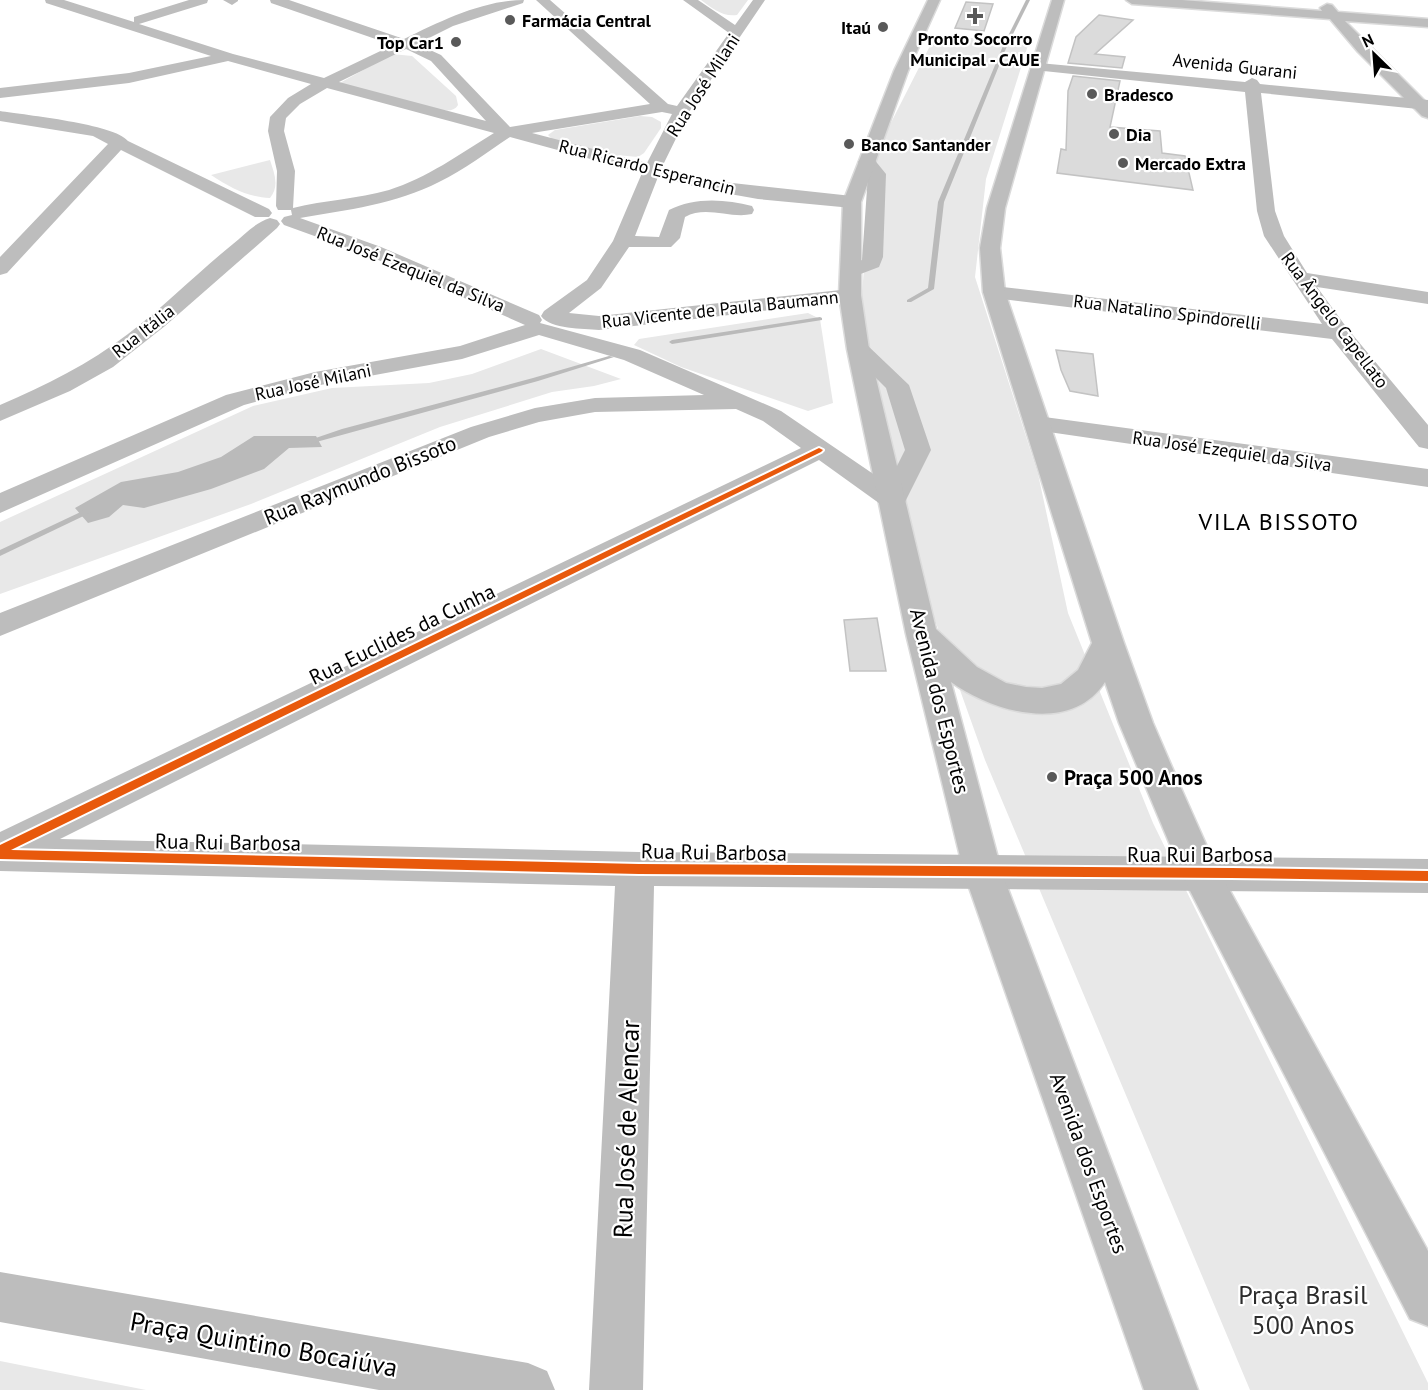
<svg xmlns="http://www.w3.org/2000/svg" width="1428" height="1390" font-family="'PT Sans',sans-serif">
<rect width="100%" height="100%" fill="#fff"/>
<g fill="#e8e8e8">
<path d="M701 0H748L737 15C722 17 712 8 701 0Z"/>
<polygon points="931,35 1029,42 986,179 975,277 1038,474 1068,613 1153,823 1428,1383 1428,1390 1250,1390 985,760 931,609 878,421 862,295 872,160 932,42"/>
<path d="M392 54 412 56 456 96 458 105C453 113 444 110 436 109L338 84Z"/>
<polygon points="640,116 652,117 661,122 661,128 644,153 638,157 616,155 552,139 548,135 555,130"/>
<path d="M270 160C274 173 280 186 270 198 247 197 231 188 211 175Z"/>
<polygon points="808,313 820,319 833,403 808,411 681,367 634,345 639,339"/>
<polygon points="541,349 621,379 594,386 552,392 440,427 251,504 0,594 0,522 253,406 332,388 429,383 472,374"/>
<polygon points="0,1361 146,1390 0,1390"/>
</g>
<polygon fill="#bababa" points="254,436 316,436 322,447 289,448 264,469 211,489 144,508 123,505 109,517 88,523 75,508 121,482 178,472 221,457"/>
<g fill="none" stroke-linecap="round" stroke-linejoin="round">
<g fill="#bababa" fill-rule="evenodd">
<polygon points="1026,0 1030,0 1007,46 944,202 934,289 911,302 907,302 907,300 928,288 938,202 1003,46"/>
<polygon points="820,317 822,318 822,320 672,344 669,342 672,340"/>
<polygon points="609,356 614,357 538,381 309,444 305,444 304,442 342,429 533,378"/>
<polygon points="87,509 93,509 94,511 0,556 0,550"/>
</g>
</g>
<g fill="#dbdbdb" stroke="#c3c3c3" stroke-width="1.5">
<polygon points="966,2 993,4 984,31 955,28"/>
<polygon points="1099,15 1133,20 1095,54 1125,57 1122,68 1068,63 1076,37"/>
<polygon points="1073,76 1120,81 1110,127 1160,131 1162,153 1185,156 1193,190 1057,173 1061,149 1066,150 1068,91"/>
<polygon points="1056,350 1093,354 1098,396 1070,391 1061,370"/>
<polygon points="877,618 886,671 850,671 844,620"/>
</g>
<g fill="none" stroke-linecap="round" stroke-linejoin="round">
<g stroke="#dbdbdb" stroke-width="3">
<g id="major">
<path d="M928 0H940L908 71 861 202V295L869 349 936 629 977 667 1006 683 1026 687 1042 688 1061 684 1078 670 1092 643 983 292 980 248 987 208 1052 0H1064L1005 208 1000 248 1005 292 1124 643 1153 723 1181 788 1213 860 1428 1251V1326L1410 1319 1186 883 1119 723 1105 682C1071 735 992 712 951 682L1002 873 1198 1390H1144L964 873 906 634 847 349 839 295 843 202 894 71Z"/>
<polygon points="1126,0 1182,0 1322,11 1320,8 1327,4 1332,5 1338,12 1428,19 1428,27 1345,21 1428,104 1428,118 1422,116 1358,52 1330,19 1132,4"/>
</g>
</g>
<g fill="#bdbdbd" fill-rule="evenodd">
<path d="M45 0H64L134 22V17L189 0H208L207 3 139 24 233 54 324 78 393 45 271 3 270 0H289L404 39C441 21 483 0 524 0L523 3 453 26 417 44 441 55 510 127 650 104 536 0H550L668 104 677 106 729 33 683 0H698L735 25 753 0H765L689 112 662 167 714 181 852 196 859 198 861 202 859 206 852 208 758 199 713 191 658 177 635 236 659 237 669 210C694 197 725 199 752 206L754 210 752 214C730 219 706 205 685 217L680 238 671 247H629L601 288 569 313 599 316 850 289 858 290 861 295 858 300 599 330C583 328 551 330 541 316L544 311 587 280 613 241 642 173 510 137C487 152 464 170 439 182 396 204 347 210 300 218L381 247 539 315 542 320 540 323 640 350 781 411 888 484 905 450 886 388 847 349 850 344 858 342 866 344 909 385 931 450 903 506 893 509 883 506 819 460 60 839 639 852 1428 859V893L654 886 643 1390H589L615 886 0 871V832L801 448 763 421 736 409 595 412 539 422 489 437 0 636V613L471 427 535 408 595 398 704 395 624 360 539 335 462 359 315 386 244 405 0 513V493L226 395 315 372 460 346 525 325 367 255 284 225 281 221 284 217 292 215 291 210H278L276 206 277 171 268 131 270 117 288 98 311 84 228 61 129 83 0 98V88L129 73 211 56 46 3ZM406 49 431 61 486 121 339 82ZM327 88 494 133C460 154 427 178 389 190 357 199 325 200 293 208L295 171 284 131 286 118 300 104ZM662 112 672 114 647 163 532 133Z"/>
<polygon points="223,0 238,0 238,1 232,5"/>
<polygon points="1039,63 1245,82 1252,78 1257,80 1260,84 1428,100 1428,110 1261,93 1275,211 1284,236 1307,273 1428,292 1428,304 1317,287 1347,328 1428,425 1428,449 1419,447 1332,339 986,297 983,292 986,287 994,286 1322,324 1264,236 1257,211 1245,92 1034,70 1032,67 1034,64"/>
<path d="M0 111C25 115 115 124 128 141L269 209 272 213 269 217H255L121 150 7 273 0 275V257L108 144 93 136 0 121Z"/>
<polygon points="867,157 873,158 886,174 883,257 879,267 850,278 843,276 840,272 843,268 862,260 868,175 858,162 861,158"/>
<path d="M270 218 277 220 280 224 277 228 165 326 113 367 70 391 0 421V405C46 385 89 364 128 334 165 306 197 273 233 244 244 235 256 222 270 218Z"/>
<polygon points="1037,416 1428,469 1428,487 1028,429 1024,424 1028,419"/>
<polygon points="0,1272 528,1363 547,1371 555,1390 379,1390 0,1322"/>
</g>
<use href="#major" fill="#bdbdbd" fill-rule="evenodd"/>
<g stroke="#fff" stroke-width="4">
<polygon id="cycleway" points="819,448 823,450 821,452 11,850 639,864 1231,868 1428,871 1428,881 1231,878 639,874 0,859 0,845"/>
</g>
<use href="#cycleway" fill="#e8590c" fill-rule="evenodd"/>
</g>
<g fill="#595959" stroke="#fff" stroke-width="2">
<path d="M972 7h6v6h6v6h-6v6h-6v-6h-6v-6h6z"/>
<circle cx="510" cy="20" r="6"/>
<circle cx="883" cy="27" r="6"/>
<circle cx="456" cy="42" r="6"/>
<circle cx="1092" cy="94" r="6"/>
<circle cx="1114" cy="134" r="6"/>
<circle cx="849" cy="144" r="6"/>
<circle cx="1123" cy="163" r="6"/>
<circle cx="1052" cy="777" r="6"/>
</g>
<g text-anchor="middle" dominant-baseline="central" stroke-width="4.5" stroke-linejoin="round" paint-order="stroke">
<g font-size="18" font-weight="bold" fill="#000" stroke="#fff" text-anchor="start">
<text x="522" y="20">Farmácia Central</text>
<text x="871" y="27" text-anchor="end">Itaú</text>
<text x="975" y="38" text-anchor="middle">Pronto Socorro<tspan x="975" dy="21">Municipal - CAUE</tspan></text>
<text x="444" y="42" text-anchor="end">Top Car1</text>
<text x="1104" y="94">Bradesco</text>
<text x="1126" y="134">Dia</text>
<text x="861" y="144">Banco Santander</text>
<text x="1135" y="163">Mercado Extra</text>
</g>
<g font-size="18" fill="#000" stroke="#fff">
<text transform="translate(1235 66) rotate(6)">Avenida Guarani</text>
<text transform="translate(703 85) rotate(-57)">Rua José Milani</text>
<text transform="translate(647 167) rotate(14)">Rua Ricardo Esperancin</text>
<text transform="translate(411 269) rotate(22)">Rua José Ezequiel da Silva</text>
<text transform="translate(720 309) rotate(-6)">Rua Vicente de Paula Baumann</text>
<text transform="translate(1167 312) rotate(7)">Rua Natalino Spindorelli</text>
<text transform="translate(1335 320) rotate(53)">Rua Ângelo Capellato</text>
<text transform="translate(143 331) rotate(-38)">Rua Itália</text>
<text transform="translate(313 382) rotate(-12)">Rua José Milani</text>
<text transform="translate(1232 451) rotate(8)">Rua José Ezequiel da Silva</text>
</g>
<g font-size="21" fill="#000" stroke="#fff">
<text transform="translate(360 480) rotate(-22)">Rua Raymundo Bissoto</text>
<text transform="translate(402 634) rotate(-26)">Rua Euclides da Cunha</text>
<text transform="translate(940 701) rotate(76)">Avenida dos Esportes</text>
<text transform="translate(228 842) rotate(1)">Rua Rui Barbosa</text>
<text transform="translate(714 852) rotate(1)">Rua Rui Barbosa</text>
<text x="1200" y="854">Rua Rui Barbosa</text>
<text transform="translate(1089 1163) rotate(70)">Avenida dos Esportes</text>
</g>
<g font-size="21" font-weight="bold" fill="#000" stroke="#fff" text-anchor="start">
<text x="1064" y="777">Praça 500 Anos</text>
</g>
<g font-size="24" letter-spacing="1.5" fill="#000" stroke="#fff">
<text x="1279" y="521">VILA BISSOTO</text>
</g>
<g font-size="26" fill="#000" stroke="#fff">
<text transform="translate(626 1129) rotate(-88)">Rua José de Alencar</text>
<text transform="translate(264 1344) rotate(10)">Praça Quintino Bocaiúva</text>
</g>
<g font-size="26" fill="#2c2c2c" stroke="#fff">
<text x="1303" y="1294">Praça Brasil<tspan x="1303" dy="30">500 Anos</tspan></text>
</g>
</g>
<g transform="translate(1374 54) rotate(335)" stroke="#ffffff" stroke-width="4.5" paint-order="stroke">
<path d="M0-4.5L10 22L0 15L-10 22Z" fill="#000000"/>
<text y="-9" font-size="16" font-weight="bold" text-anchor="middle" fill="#000000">N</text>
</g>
</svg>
